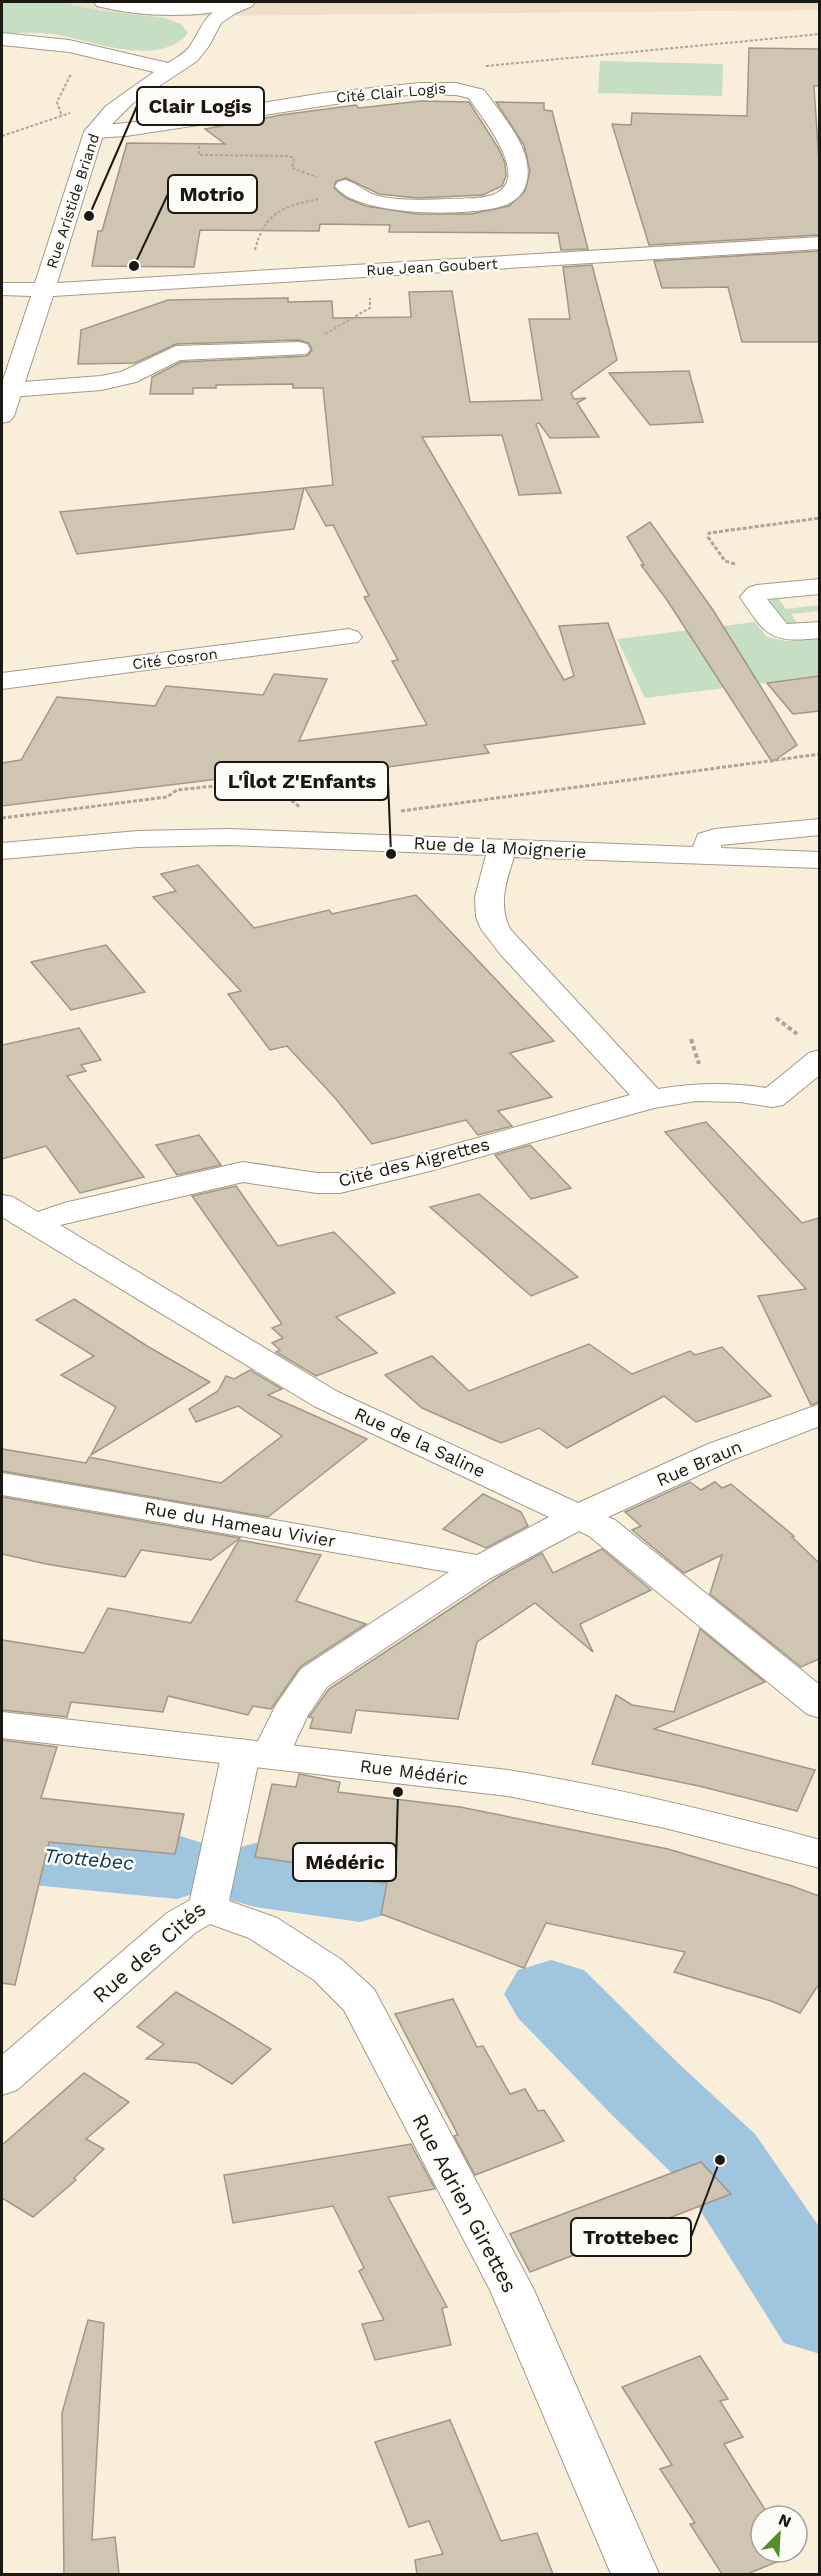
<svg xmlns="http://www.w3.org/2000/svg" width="821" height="2576" font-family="'Work Sans',sans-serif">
<rect width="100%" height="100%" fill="#f9eeda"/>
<polygon fill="#eedfcc" points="2,2 819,2 820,10 2,18"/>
<g fill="#c6dec3">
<path d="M8 2H58L102 11 165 18 181 24 188 33C160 69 90 40 53 34 36 32 19 33 2 33V4Z"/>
<polygon points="600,61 723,64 722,96 598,93"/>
<path d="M778 598 786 609 819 605V611L791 614 798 625C782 626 777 614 768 601Z"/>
<polygon points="755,622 767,637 786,641 819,637 819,676 645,698 617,639"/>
</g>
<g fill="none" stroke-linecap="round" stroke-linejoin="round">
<g fill="#a0c6df" fill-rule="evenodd">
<polygon points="2,1820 177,1835 209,1845 218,1861 223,1852 255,1843 360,1858 392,1867 405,1890 392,1913 360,1922 255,1907 223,1898 214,1881 209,1889 177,1899 2,1882"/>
<polygon points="551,1960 584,1970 680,2065 755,2134 820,2228 820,2354 784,2343 685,2186 612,2115 518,2018 504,1994 518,1970"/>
</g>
</g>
<g fill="#cfc5b2" stroke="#a29785" stroke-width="1.5">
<polygon points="749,48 819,49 819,86 814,86 819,163 819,235 649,245 612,124 631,125 632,113 747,116"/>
<polygon points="421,101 469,102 499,149 505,163 506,176 502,186 483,195 417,198 379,194 346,178 336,181 334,188 346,198 366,206 417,214 471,214 509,206 525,191 530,171 524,145 496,102 544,103 544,110 552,111 588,249 561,250 558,233 389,232 390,225 320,224 319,231 200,230 194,267 92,266 98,231 102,231 127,143 225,144 205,129 281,115 356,105 359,108"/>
<polygon points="819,251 819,342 742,342 728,287 662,288 654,261"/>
<polygon points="592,265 617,360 571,393 574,399 586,398 577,403 599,437 550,438 539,423 536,424 561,493 519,495 502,435 422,437 564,680 574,676 559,626 608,623 645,724 484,745 489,753 301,779 289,777 282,771 2,806 2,763 21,760 57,697 155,706 166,686 263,695 274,674 327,679 299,741 427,725 392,661 398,660 364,597 369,596 333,525 326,526 305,488 333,485 323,388 293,388 293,384 216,385 216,388 193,388 193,394 150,394 152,377 181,362 307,356 312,350 309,343 299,340 176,344 135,363 78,364 81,330 168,300 288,298 288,302 332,301 333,318 411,317 409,292 452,291 470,402 542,400 529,319 570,319 563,267"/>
<polygon points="689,371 703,422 650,425 609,373"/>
<polygon points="304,488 294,529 77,554 60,512"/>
<polygon points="650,522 713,610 797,745 772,762 667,600 641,565 644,565 627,537"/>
<polygon points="819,676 819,711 793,714 767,683"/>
<polygon points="198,865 254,928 329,910 332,914 416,895 554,1041 510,1053 552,1097 498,1111 512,1126 478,1135 466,1120 372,1144 336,1099 287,1046 270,1050 228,994 241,991 153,897 176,891 161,874"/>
<polygon points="106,945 145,992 71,1010 31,962"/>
<polygon points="79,1028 101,1060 81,1065 86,1071 67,1076 144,1177 80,1193 46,1146 2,1159 2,1045"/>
<polygon points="706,1122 802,1223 819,1218 819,1402 811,1405 758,1296 806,1289 665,1132"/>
<polygon points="199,1135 221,1165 177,1175 156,1145"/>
<polygon points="530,1145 571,1188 531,1199 495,1155"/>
<polygon points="236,1186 278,1246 334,1232 395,1293 336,1317 377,1353 316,1376 276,1352 280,1350 272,1343 283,1338 272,1328 282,1324 192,1196"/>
<polygon points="479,1194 578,1277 531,1296 430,1207"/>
<polygon points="74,1299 147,1346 210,1382 91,1455 116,1407 61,1375 94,1356 36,1320"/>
<polygon points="589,1344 632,1374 690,1351 695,1355 722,1347 771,1396 696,1422 664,1396 567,1448 539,1428 501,1443 422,1408 385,1375 432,1356 469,1391"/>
<polygon points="250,1370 282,1389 268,1395 367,1439 268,1517 2,1471 2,1449 86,1463 89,1457 221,1483 282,1436 238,1406 196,1422 189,1409 218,1391 226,1376 234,1379"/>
<polygon points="690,1482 701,1490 715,1482 722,1488 731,1484 794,1536 792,1537 819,1563 819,1659 801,1667 710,1594 722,1555 684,1573 632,1530 641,1526 625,1512"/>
<polygon points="483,1494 521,1512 528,1526 486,1548 443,1529"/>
<polygon points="2,1497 240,1538 211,1560 141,1550 125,1577 46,1564 2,1554"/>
<polygon points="239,1540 321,1555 296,1601 366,1624 300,1667 271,1709 253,1706 248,1715 168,1696 163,1712 71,1702 67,1717 2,1710 2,1640 84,1653 108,1608 191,1623"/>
<polygon points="602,1549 651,1590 580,1624 593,1652 535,1603 477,1642 458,1719 356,1710 351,1733 310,1728 313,1718 309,1717 329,1689 500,1576 542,1553 553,1573"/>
<polygon points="700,1629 765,1682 654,1729 815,1770 797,1811 699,1786 592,1764 616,1695 632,1705 674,1712"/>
<polygon points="2,1740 57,1747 41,1798 184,1814 175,1854 49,1842 15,1985 2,1983"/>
<polygon points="299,1774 340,1782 338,1792 460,1807 668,1849 792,1886 819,1896 819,1984 800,2013 771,2001 674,1972 685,1952 546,1923 524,1968 381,1914 387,1883 301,1875 303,1864 255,1857 272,1784 296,1787"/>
<polygon points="176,1992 224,2020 271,2049 232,2084 197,2063 146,2059 164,2044 137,2027"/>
<polygon points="453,1999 477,2047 483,2046 510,2094 525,2089 538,2111 544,2110 564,2141 475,2175 454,2136 458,2135 395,2014"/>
<polygon points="84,2073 129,2102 86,2139 104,2149 74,2178 76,2180 33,2217 2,2198 2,2145"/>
<polygon points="411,2144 435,2189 388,2197 447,2307 442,2308 451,2345 375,2360 362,2324 384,2320 359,2271 364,2268 333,2206 233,2223 224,2175"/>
<polygon points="701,2162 731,2194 530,2272 510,2234"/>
<polygon points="88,2320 104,2323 92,2540 115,2537 119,2574 64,2574 62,2413"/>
<polygon points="700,2356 728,2399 720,2401 743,2437 724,2444 769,2516 761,2516 761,2552 792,2552 794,2555 747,2574 722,2574 690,2524 695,2523 660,2469 672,2465 622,2387"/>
<polygon points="450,2420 501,2541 537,2533 553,2574 417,2574 415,2560 443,2554 429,2521 409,2527 375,2442"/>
</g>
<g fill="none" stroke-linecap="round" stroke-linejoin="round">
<g stroke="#a49a87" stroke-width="2">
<g id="street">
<path d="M420 83H456L484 90C501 115 536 150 526 184 524 193 516 200 508 204 476 218 356 217 335 186L338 182 345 180C357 183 366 193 378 196 402 202 431 199 456 199 467 198 481 199 492 195 535 180 481 117 469 98L456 95 420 94 375 98 126 136 94 138 87 136 84 132 87 128 94 126 157 120 324 93Z"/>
<polygon points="299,342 307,344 310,349 307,354 180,360 136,382 101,390 10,397 2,394 2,385 10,383 101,376 121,372 176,346"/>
<path d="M820 579V594L767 599 787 624 820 622V638C770 643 767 637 740 597L748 588 757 585Z"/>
<polygon points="349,629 358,632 362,637 358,642 2,689 2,673"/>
<path d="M820 819V835L721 845V848L820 852V868L514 857C506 881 498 905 510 929L658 1089C695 1083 729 1082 766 1088L809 1053 820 1050V1075L783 1105 772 1107 740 1102 696 1101 654 1108 426 1172 340 1193H317L243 1182 60 1225 338 1392 578 1503 708 1444 820 1404V1426L732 1460 608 1517 615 1520 820 1685V1718L807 1714 589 1536 579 1531 489 1579 327 1687 308 1715 285 1764 271 1768 258 1764 229 1901 277 1918 342 1960 374 1989 534 2290 659 2574H611L490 2290 344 2010 314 1980 249 1938 210 1924 195 1933 17 2090 2 2095V2055L167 1913 190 1900 222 1752 227 1743 241 1739 256 1745 276 1705 301 1669 449 1572 2 1495V1473L477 1555 549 1517 314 1406 2 1217V1195L13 1197 38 1212 64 1203 243 1162 317 1173H340L406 1158 630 1095 501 955 481 929 476 917 475 897 486 855 227 845 138 847 2 859V843L138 831 227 829 693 847 698 834 715 829Z"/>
</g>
</g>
<g stroke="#a49a87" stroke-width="2">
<g id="secondary">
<path d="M231 2H255L252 6 236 13 221 23 209 46 197 61 132 104 104 132 57 283 820 237V249L53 296 14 416 10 421 2 423V383L31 296 2 295V283H35L84 132 106 106 154 72 69 52 2 45V33L69 40 168 63C175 58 185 54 190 46 205 23 203 14 231 2Z"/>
<path d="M2 1712 508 1770C613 1787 717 1812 820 1840V1868L665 1828 508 1796 2 1738Z"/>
</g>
</g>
<g stroke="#a49a87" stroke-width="2">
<path id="primary" d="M94 2H250L247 6C199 18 145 18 97 6Z"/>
</g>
<g stroke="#ada595" stroke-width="2" stroke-dasharray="3 2" stroke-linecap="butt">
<polyline points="486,66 820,34"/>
<polyline points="61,114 57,102 71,74"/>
<polyline points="2,136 70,113"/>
<polyline points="199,146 199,155 289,156 294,158 292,168 317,177"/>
<path d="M255 250C264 213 284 205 320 199"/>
<polyline points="325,334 370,308 370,298"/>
</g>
<g stroke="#ada595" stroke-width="3" stroke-dasharray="4 2" stroke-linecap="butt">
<polyline points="735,564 725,561 708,537 709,533 820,518"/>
<polyline points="401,811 820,754"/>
<polyline points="2,818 167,797 177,790 261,781 269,782 301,808"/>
</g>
<g stroke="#ada595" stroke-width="4" stroke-dasharray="4.5 3" stroke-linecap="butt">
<polyline points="776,1018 797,1034"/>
<polyline points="691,1039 699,1064"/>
</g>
<use href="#street" fill="#fff" fill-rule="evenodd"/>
<use href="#secondary" fill="#fff" fill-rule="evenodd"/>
<use href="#primary" fill="#fff" fill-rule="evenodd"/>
</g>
<g text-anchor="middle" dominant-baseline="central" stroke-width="5" stroke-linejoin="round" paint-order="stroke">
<g font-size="15" fill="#1b1811" stroke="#fefcf8">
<text transform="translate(391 93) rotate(-5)">Cité Clair Logis</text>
<text transform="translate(73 201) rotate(-72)">Rue Aristide Briand</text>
<text transform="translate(432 267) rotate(-3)">Rue Jean Goubert</text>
<text transform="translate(175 659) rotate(-7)">Cité Cosron</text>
</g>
<g font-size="18" fill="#1b1811" stroke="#fefcf8">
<text transform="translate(500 847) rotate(3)">Rue de la Moignerie</text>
<text transform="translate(414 1162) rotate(-14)">Cité des Aigrettes</text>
<text transform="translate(420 1442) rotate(25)">Rue de la Saline</text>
<text transform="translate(699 1463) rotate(-23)">Rue Braun</text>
<text transform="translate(240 1524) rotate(10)">Rue du Hameau Vivier</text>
<text transform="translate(414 1772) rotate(7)">Rue Médéric</text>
</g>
<g font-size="20" font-style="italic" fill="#03354e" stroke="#fefcf8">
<text transform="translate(89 1859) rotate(5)">Trottebec</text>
</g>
<g font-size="21" fill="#1b1811" stroke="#fefcf8">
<text transform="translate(149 1952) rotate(-41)">Rue des Cités</text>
<text transform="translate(465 2203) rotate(62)">Rue Adrien Girettes</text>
</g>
</g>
<path fill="none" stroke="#1b1811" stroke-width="2" d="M89 216L137 106M134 266L168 194M391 854L388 781M398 1792L396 1862M720 2160L691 2237"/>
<g fill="#1b1811" stroke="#fefcf8" stroke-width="2">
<circle cx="89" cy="216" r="6"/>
<circle cx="134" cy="266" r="6"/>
<circle cx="391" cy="854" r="6"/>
<circle cx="398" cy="1792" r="6"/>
<circle cx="720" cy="2160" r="6"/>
</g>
<g fill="#fefcf8" stroke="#1b1811" stroke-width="2">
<rect x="137" y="87" width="127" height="38" rx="6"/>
<rect x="168" y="175" width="89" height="38" rx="6"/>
<rect x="215" y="762" width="173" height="38" rx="6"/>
<rect x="293" y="1843" width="103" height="38" rx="6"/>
<rect x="571" y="2218" width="120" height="38" rx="6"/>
</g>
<g font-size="20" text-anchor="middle" font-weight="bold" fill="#1b1811">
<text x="200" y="113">Clair Logis</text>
<text x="212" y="201">Motrio</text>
<text x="302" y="788">L'Îlot Z'Enfants</text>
<text x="345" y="1869">Médéric</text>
<text x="631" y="2244">Trottebec</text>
</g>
<rect width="821" height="2576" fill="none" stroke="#1b1811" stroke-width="6"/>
<g transform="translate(779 2534) rotate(24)"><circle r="28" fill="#fefcf8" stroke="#a3a19c" stroke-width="1.5"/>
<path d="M0-4.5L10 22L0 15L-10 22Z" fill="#548e2d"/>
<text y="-9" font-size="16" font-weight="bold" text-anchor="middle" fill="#1b1811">N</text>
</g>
</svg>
